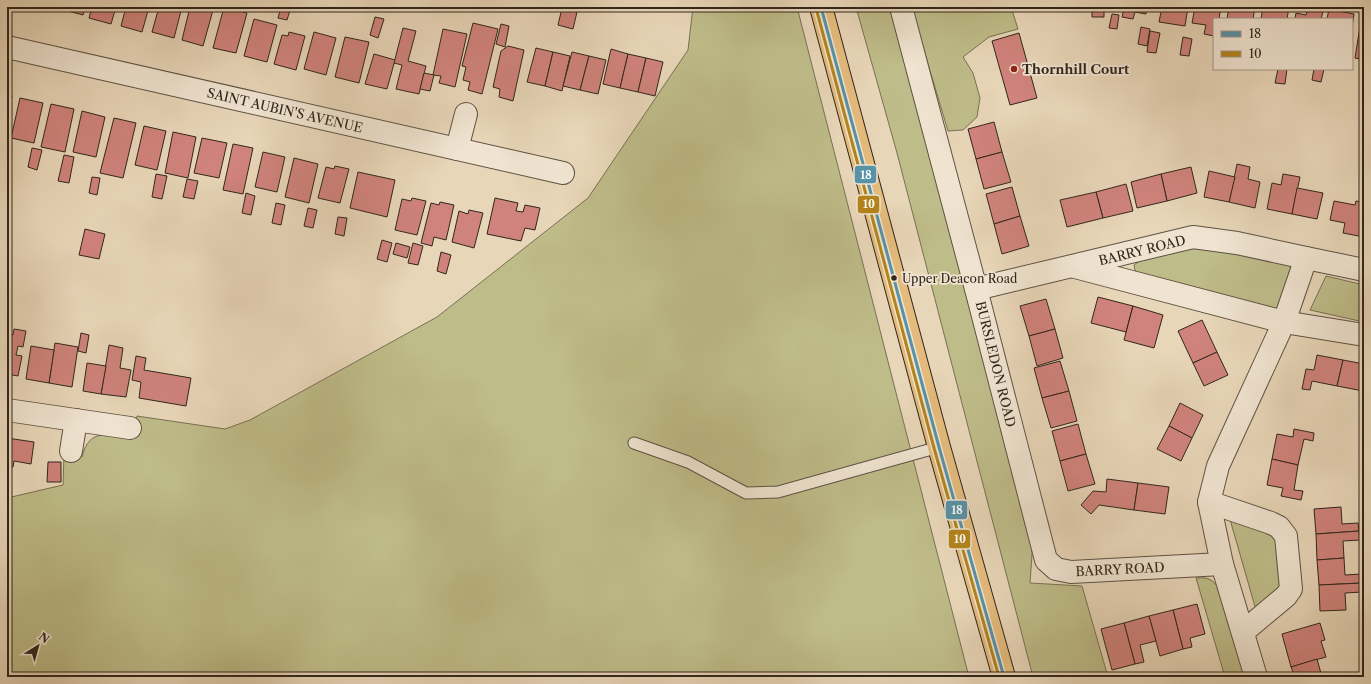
<svg xmlns="http://www.w3.org/2000/svg" width="1371" height="684" font-family="'Libre Caslon Text',serif">
<rect width="100%" height="100%" fill="#e8d6b8"/>
<filter id="stains"><feTurbulence type="fractalNoise" baseFrequency=".005" numOctaves="4"/><feColorMatrix values="0 0 0 0 .2 0 0 0 0 .09 0 0 0 0 .02 0 0 0 .5 -.17"/></filter>
<radialGradient id="worn" r=".72"><stop offset=".6" stop-color="#630" stop-opacity="0"/><stop offset="1" stop-color="#630" stop-opacity=".3"/></radialGradient>
<g fill="#bebc89" stroke="#777153">
<path d="M693 7H797L969 677H7V498L63 485 64 454 82 457C89 427 109 435 134 437L137 416 225 429 250 420 437 317 588 198 688 50Z"/>
<polygon points="856,7 893,7 1033,541 1030,583 1082,586 1108,677 1033,677 897,153"/>
<polygon points="911,7 1011,7 1018,29 989,37 963,57 973,73 980,98 977,117 963,130 948,131"/>
<polygon points="1213,248 1294,264 1277,312 1138,274 1135,270 1134,265 1141,260 1186,249"/>
<polygon points="1326,276 1364,285 1364,322 1310,310"/>
<polygon points="1229,516 1276,532 1283,588 1256,610"/>
<path d="M1196 578C1209 577 1212 579 1220 590L1245 677H1225Z"/>
</g>
<g fill="#d0837c" stroke="#30261d">
<polygon points="53,7 85,7 83,15"/>
<polygon points="92,7 116,7 111,24 89,18"/>
<polygon points="126,7 149,7 142,32 121,26"/>
<polygon points="159,7 182,7 174,38 152,32"/>
<polygon points="190,7 204,7 213,10 203,46 182,40"/>
<polygon points="224,7 247,13 236,53 213,48"/>
<polygon points="281,7 291,7 287,20 278,18"/>
<polygon points="1089,7 1121,7 1121,8 1104,8 1104,17 1092,17 1092,8"/>
<polygon points="1121,7 1147,7 1146,14 1135,12 1133,19 1122,17 1124,9 1121,9"/>
<polygon points="1162,7 1188,7 1185,26 1159,22"/>
<polygon points="1195,7 1221,7 1219,19 1214,19 1214,36 1204,34 1206,25 1192,23"/>
<polygon points="1229,7 1255,7 1253,19 1227,19"/>
<polygon points="1263,7 1289,7 1287,19 1261,19"/>
<polygon points="562,8 577,12 573,29 558,25"/>
<polygon points="1308,8 1323,11 1321,19 1295,19 1296,13 1306,15"/>
<polygon points="1329,9 1354,14 1352,28 1352,19 1327,19"/>
<polygon points="1112,14 1119,15 1117,29 1109,28"/>
<polygon points="375,17 384,19 378,38 370,35"/>
<polygon points="254,19 277,25 267,62 244,56"/>
<polygon points="1361,20 1364,20 1364,60 1355,58"/>
<polygon points="473,23 498,29 482,94 468,90 470,82 463,80 466,67 462,66"/>
<polygon points="501,24 509,26 505,47 496,44"/>
<polygon points="1141,27 1150,29 1147,46 1138,44"/>
<polygon points="403,28 416,31 408,61 426,66 419,94 396,89 402,65 394,63"/>
<polygon points="443,29 467,34 455,87 439,83 441,76 433,75"/>
<polygon points="1150,31 1160,33 1156,53 1147,52"/>
<polygon points="289,32 305,36 296,70 274,64 282,35 288,36"/>
<polygon points="314,32 336,38 326,75 304,69"/>
<polygon points="1019,33 1037,98 1010,105 992,41"/>
<polygon points="345,37 369,42 359,83 335,77"/>
<polygon points="1183,37 1192,39 1189,56 1180,55"/>
<polygon points="508,46 524,50 513,101 499,97 500,89 493,87 501,51"/>
<polygon points="536,48 553,52 545,86 527,82"/>
<polygon points="611,49 628,54 620,88 603,84"/>
<polygon points="553,52 570,56 562,91 545,86"/>
<polygon points="572,52 589,56 580,90 563,86"/>
<polygon points="374,54 395,60 387,89 365,84"/>
<polygon points="628,54 646,58 638,92 620,88"/>
<polygon points="589,56 606,60 598,94 580,90"/>
<polygon points="646,58 663,62 655,96 638,92"/>
<polygon points="1278,69 1287,69 1285,84 1275,83"/>
<polygon points="1314,69 1324,69 1321,82 1312,80"/>
<polygon points="424,73 434,75 430,91 420,89"/>
<polygon points="7,95 12,96 7,120"/>
<polygon points="20,98 43,103 34,143 11,138"/>
<polygon points="51,104 74,109 65,152 41,147"/>
<polygon points="82,111 105,117 96,157 73,152"/>
<polygon points="114,118 136,123 123,178 100,173"/>
<polygon points="994,122 1002,152 976,159 968,129"/>
<polygon points="144,126 166,131 157,170 135,165"/>
<polygon points="173,132 196,137 188,178 165,173"/>
<polygon points="202,138 227,143 219,178 194,173"/>
<polygon points="233,144 253,148 243,194 223,190"/>
<polygon points="32,148 42,150 37,170 28,167"/>
<polygon points="263,152 285,157 277,192 255,187"/>
<polygon points="1002,152 1011,182 984,189 976,159"/>
<polygon points="64,155 74,157 69,183 58,181"/>
<polygon points="294,158 318,164 309,203 285,197"/>
<polygon points="1237,164 1250,167 1248,179 1260,182 1255,208 1229,202"/>
<polygon points="335,166 349,169 340,203 318,198 326,167 334,169"/>
<polygon points="1191,167 1197,193 1167,201 1161,174"/>
<polygon points="1209,171 1235,177 1229,202 1204,197"/>
<polygon points="358,172 395,180 387,217 350,208"/>
<polygon points="156,174 167,176 162,199 152,197"/>
<polygon points="1161,174 1167,201 1137,208 1131,182"/>
<polygon points="1283,174 1300,177 1292,214 1267,209 1272,183 1281,185"/>
<polygon points="92,177 100,178 97,195 89,193"/>
<polygon points="187,179 198,181 194,199 183,197"/>
<polygon points="1126,184 1133,211 1103,218 1096,192"/>
<polygon points="1012,187 1020,216 994,224 986,194"/>
<polygon points="1297,188 1323,193 1317,219 1292,214"/>
<polygon points="1096,192 1103,218 1067,227 1060,200"/>
<polygon points="246,193 255,196 251,215 242,213"/>
<polygon points="412,198 426,201 417,235 395,230 402,199 411,201"/>
<polygon points="495,198 518,203 516,211 523,212 525,205 540,208 535,230 525,228 521,241 487,234"/>
<polygon points="1334,201 1355,205 1356,201 1364,202 1364,237 1343,233 1345,223 1330,220"/>
<polygon points="440,202 454,205 446,240 434,237 432,246 421,243 431,203 439,205"/>
<polygon points="276,203 285,205 281,225 272,223"/>
<polygon points="308,208 317,210 313,228 304,226"/>
<polygon points="469,210 483,213 474,248 452,242 459,211 468,214"/>
<polygon points="1020,216 1029,246 1002,254 994,224"/>
<polygon points="338,217 347,218 344,236 335,234"/>
<polygon points="85,229 105,234 99,259 79,255"/>
<polygon points="382,240 392,243 387,262 377,259"/>
<polygon points="396,243 410,247 407,258 393,254"/>
<polygon points="413,243 423,246 418,265 408,263"/>
<polygon points="441,252 451,255 446,274 437,271"/>
<polygon points="1098,297 1133,306 1126,332 1091,323"/>
<polygon points="1046,299 1055,329 1029,336 1020,306"/>
<polygon points="1133,306 1163,315 1154,348 1124,340"/>
<polygon points="1202,320 1217,352 1193,363 1178,331"/>
<polygon points="14,329 26,331 23,347 18,346 16,355 22,356 18,376 7,374 7,334 13,335"/>
<polygon points="1055,329 1063,358 1037,366 1029,336"/>
<polygon points="81,333 89,335 86,353 78,351"/>
<polygon points="55,343 78,347 72,387 49,383"/>
<polygon points="109,345 123,348 120,368 131,370 126,397 101,394"/>
<polygon points="31,346 54,350 49,383 26,379"/>
<polygon points="1217,352 1228,375 1204,386 1193,363"/>
<polygon points="1317,355 1343,360 1337,386 1312,381 1310,390 1302,389 1306,369 1314,370"/>
<polygon points="136,356 146,358 144,370 191,378 186,406 139,398 141,382 132,380"/>
<polygon points="1343,360 1364,364 1364,401 1361,400 1363,391 1337,386"/>
<polygon points="1060,361 1069,391 1042,398 1034,368"/>
<polygon points="87,363 106,366 101,394 83,391"/>
<polygon points="1069,391 1077,421 1051,428 1042,398"/>
<polygon points="1180,403 1203,415 1192,438 1169,426"/>
<polygon points="1078,424 1086,454 1060,461 1052,431"/>
<polygon points="1169,426 1192,438 1181,461 1157,449"/>
<polygon points="1294,429 1314,433 1313,441 1304,439 1298,465 1272,459 1277,434 1293,437"/>
<polygon points="7,438 34,442 31,464 14,461 13,467 7,466"/>
<polygon points="1086,454 1095,484 1068,491 1060,461"/>
<polygon points="1272,459 1298,465 1294,490 1303,491 1301,500 1281,496 1283,488 1267,485"/>
<polygon points="48,462 61,462 61,482 47,482"/>
<polygon points="1107,479 1138,483 1134,510 1099,505 1091,514 1081,505 1093,491 1106,492"/>
<polygon points="1138,483 1169,487 1165,514 1134,510"/>
<polygon points="1341,507 1342,524 1358,523 1359,531 1316,534 1314,509"/>
<polygon points="1359,531 1360,540 1343,541 1344,558 1317,560 1316,534"/>
<polygon points="1344,558 1345,575 1361,574 1362,583 1319,585 1317,560"/>
<polygon points="1362,583 1362,592 1345,593 1346,610 1320,611 1319,585"/>
<polygon points="1197,604 1205,634 1190,638 1192,647 1183,649 1173,610"/>
<polygon points="1173,610 1183,649 1160,656 1149,616"/>
<polygon points="1149,616 1156,641 1140,645 1144,662 1135,664 1124,623"/>
<polygon points="1124,623 1135,664 1112,670 1101,629"/>
<polygon points="1320,623 1325,640 1321,641 1326,657 1291,667 1282,634"/>
<polygon points="1317,659 1322,677 1295,677 1291,667"/>
</g>
<g fill="none" stroke-linecap="round" stroke-linejoin="round">
<g stroke="#5e5244" stroke-width="13">
<polyline id="service" points="634,443 688,462 746,493 778,492 939,447"/>
</g>
<g stroke="#5e5244" stroke-width="24">
<g id="minor">
<polyline points="901,7 976,289 1046,560 1056,569 1071,572 1222,564"/>
<polyline points="7,47 563,173"/>
<polyline points="457,149 466,114"/>
<polyline points="1306,258 1364,270"/>
<polyline points="1075,267 1284,322 1364,335"/>
<polyline points="976,289 1193,237 1237,243 1306,258 1284,322 1218,466 1209,502 1222,564 1256,677"/>
<polyline points="7,410 130,428"/>
<polyline points="71,451 76,420"/>
<polyline points="1209,502 1271,523 1279,527 1286,536 1291,589 1286,596 1243,632"/>
</g>
</g>
<g stroke="#30261d" stroke-width="24">
<polyline id="primary" points="821,7 939,447 1004,677"/>
</g>
<use href="#service" stroke="#f0e4d1" stroke-width="11"/>
<use href="#minor" stroke="#f0e4d1" stroke-width="22"/>
<use href="#primary" stroke="#e4bb7c" stroke-width="22"/>
<g stroke="#f0e4d1" stroke-width="6">
<polyline id="bus-1" points="821,7 939,447 1004,677"/>
</g>
<g stroke="#f0e4d1" stroke-width="6">
<polyline id="bus-2" points="816,8 934,448 999,677"/>
</g>
<use href="#bus-1" stroke="#5892a7" stroke-width="3"/>
<use href="#bus-2" stroke="#b3841b" stroke-width="3"/>
</g>
<circle fill="#8f2418" stroke="#f0e4d1" stroke-width="1.5" cx="1014" cy="69" r="4"/>
<circle fill="#30261d" stroke="#f0e4d1" stroke-width="1.5" cx="894" cy="278" r="3.5"/>
<g text-anchor="middle" dominant-baseline="central" stroke-width="3.5" stroke-linejoin="round" paint-order="stroke">
<g font-size="12" fill="#30261d" stroke="#f0e4d1" text-anchor="start">
<text x="902" y="278">Upper Deacon Road</text>
</g>
<g font-size="13" font-weight="bold" fill="#30261d" stroke="#f0e4d1" text-anchor="start">
<text x="1022" y="69">Thornhill Court</text>
</g>
<g font-size="13" fill="#30261d" stroke="#f0e4d1">
<text transform="translate(285 110) rotate(13)">SAINT AUBIN'S AVENUE</text>
<text transform="translate(1142 250) rotate(-14)">BARRY ROAD</text>
<text transform="translate(996 364) rotate(76)">BURSLEDON ROAD</text>
<text transform="translate(1120 569) rotate(-3)">BARRY ROAD</text>
</g>
</g>
<g stroke="#f0e4d1" stroke-width="1.5">
<rect x="854" y="165" width="23" height="19" rx="4" fill="#5892a7"/>
<rect x="857" y="195" width="23" height="19" rx="4" fill="#b3841b"/>
<rect x="945" y="500" width="23" height="20" rx="4" fill="#5892a7"/>
<rect x="948" y="529" width="23" height="20" rx="4" fill="#b3841b"/>
</g>
<g font-size="11" text-anchor="middle" font-weight="bold" fill="#fff">
<text x="866" y="179">18</text>
<text x="869" y="208">10</text>
<text x="957" y="514">18</text>
<text x="960" y="543">10</text>
</g>
<rect width="1371" height="684" fill="none" stroke="#e8d6b8" stroke-width="24"/>
<rect x="8" y="8" width="1355" height="668" fill="none" stroke="#30261d" stroke-width="2"/>
<rect x="12" y="12" width="1347" height="660" fill="none" stroke="#30261d"/>
<rect x="1213" y="18" width="140" height="52" fill="#f0e4d1" stroke="#a39889"/>
<rect x="1221" y="31" width="20" height="6" fill="#5892a7" stroke="#a39889"/>
<text x="1249" y="38" font-size="12" fill="#30261d">18</text>
<rect x="1221" y="51" width="20" height="6" fill="#b3841b" stroke="#a39889"/>
<text x="1249" y="58" font-size="12" fill="#30261d">10</text>
<g transform="translate(38 646) rotate(37)" stroke="#f0e4d1" stroke-width="3" paint-order="stroke">
<path d="M0-3L7 15L0 10L-7 15Z" fill="#30261d"/>
<text y="-6" font-size="11" font-weight="bold" text-anchor="middle" fill="#30261d">N</text>
</g>
<rect width="100%" height="100%" filter="url(#stains)"/>
<rect width="100%" height="100%" fill="url(#worn)"/>
</svg>
